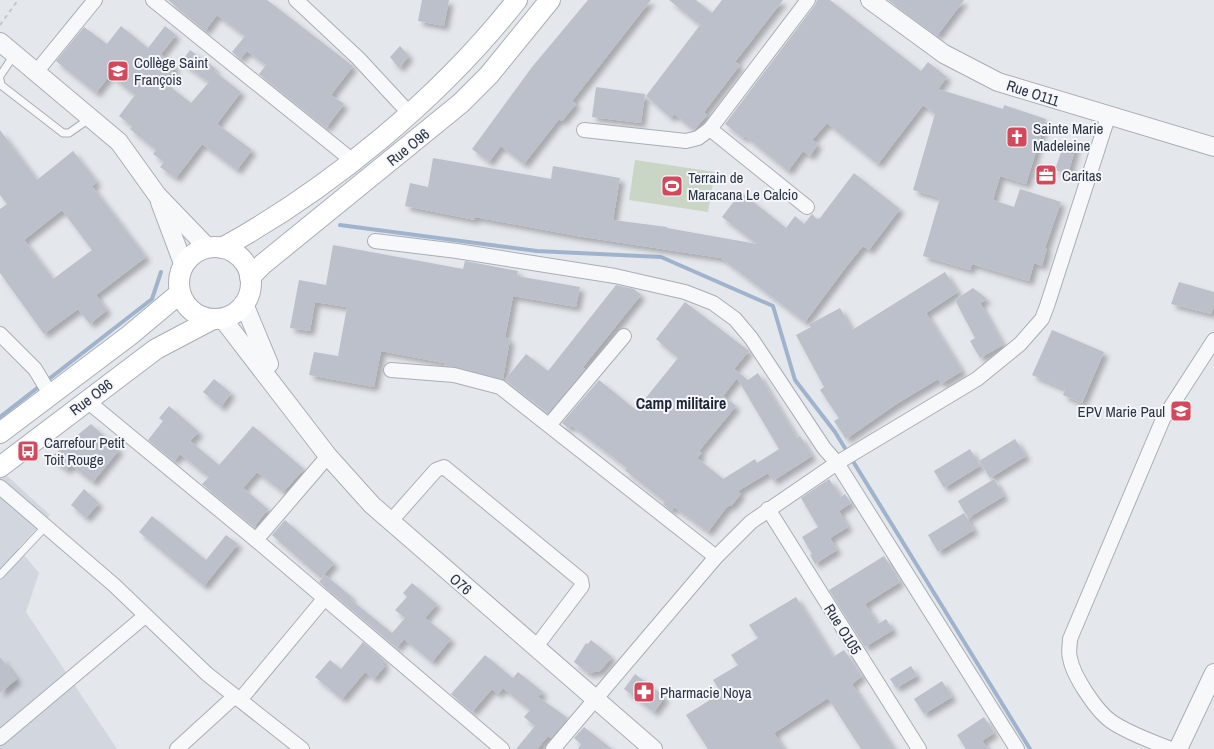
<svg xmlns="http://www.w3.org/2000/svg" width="1214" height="749" font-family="'Archivo Narrow',sans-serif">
<defs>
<filter id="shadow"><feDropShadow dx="4.5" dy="4.5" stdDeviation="2.5" flood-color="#0004"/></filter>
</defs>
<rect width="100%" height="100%" fill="#e4e7ec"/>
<polygon fill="#d2d6de" points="5,474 50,515 18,548 39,573 26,612 117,749 0,749 0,478"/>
<polygon fill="#c9d6c5" points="635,160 715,172 708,212 629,200"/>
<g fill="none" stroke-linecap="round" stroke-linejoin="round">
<g stroke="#9fb4cc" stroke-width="4">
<polyline points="340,225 537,251 661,257 773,306 795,380 835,432 1030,749"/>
<polyline points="0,417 152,299 161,272"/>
</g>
</g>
<g fill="#bbc0ca" fill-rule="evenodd" filter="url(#shadow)">
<polygon points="168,0 267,0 353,66 331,95 344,104 326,128 259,74 266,65 247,51 240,59 232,52 245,36 217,15 205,31"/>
<polygon points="422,0 449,0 444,26 418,21"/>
<polygon points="588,0 651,0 572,101 576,104 562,121 559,119 524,164 501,146 489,162 472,149 532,67"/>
<polygon points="669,0 696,0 712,13 722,0 783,0 735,62 740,65 704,112 707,115 694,130 674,114 671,118 646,96 700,25"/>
<polygon points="817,0 830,0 921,71 928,62 947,77 938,89 1003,109 1004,105 1046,119 1026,184 1000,176 993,200 1014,207 1020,189 1061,202 1045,248 1047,248 1042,266 1034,263 1029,281 972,264 970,270 923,256 940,198 913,190 935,114 923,105 878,164 827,123 812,140 818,144 810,156 803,151 788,171 745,136 743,138 725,124 815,5"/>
<polygon points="888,0 964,0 937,36"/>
<polygon points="121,26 148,48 165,26 176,35 161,54 176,67 163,81 191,103 209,82 181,62 190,50 216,69 214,71 241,92 217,124 252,150 237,170 202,144 176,178 160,167 164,162 153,154 156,150 130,129 132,126 119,116 135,95 110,75 96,93 56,61 84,27 107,44"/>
<polygon points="400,46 409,56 399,68 390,57"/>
<polygon points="596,87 645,94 641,123 592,117"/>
<path d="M0 130 37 180 73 151 97 182 92 186 146 257 96 295 107 310 90 324 78 309 44 334 0 273V209L7 204 0 195ZM62 210 92 250 53 279 24 240Z"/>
<polygon points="1064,143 1076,146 1068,174 1055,170"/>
<polygon points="433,158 551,179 553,166 620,178 613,220 667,227 667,228 757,244 722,217 741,192 786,228 795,216 804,224 812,214 817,219 820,218 854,173 900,209 869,250 863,246 846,267 805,322 721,258 577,236 475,217 475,220 405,206 410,183 428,187"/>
<polygon points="333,245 463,269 465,261 518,271 517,276 580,287 576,307 513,296 505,338 510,339 503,379 444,365 444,363 381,351 374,387 309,375 314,352 338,356 347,307 315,302 310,331 290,328 299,280 326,285"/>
<polygon points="945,272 958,292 926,313 962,371 941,384 938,379 898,403 846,439 834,421 839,418 820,390 824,387 796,335 811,327 808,325 840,308 852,330"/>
<polygon points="1179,282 1214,292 1214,306 1211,314 1171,304"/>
<polygon points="616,285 634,289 641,295 583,367 585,369 548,413 505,380 526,354 548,371"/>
<polygon points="973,288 987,299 980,303 1003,345 980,358 970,341 975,338 955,300"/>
<path d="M685 302 749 351 734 369 748 380 758 373 797 438 800 436 812 456 773 481 768 473 738 491 741 494 731 506 730 505 726 508 708 532 674 507 671 511 663 504 665 502 625 470 627 468 571 425 568 428 562 423 599 380 636 410 678 358 656 339ZM737 378 779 449 757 463 755 459 723 479 697 458 702 453 699 451 736 406 723 396Z"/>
<polygon points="1052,330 1104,352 1082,403 1063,395 1065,389 1032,375"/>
<polygon points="214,379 231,393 221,407 203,392"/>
<polygon points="169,406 199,432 190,441 219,465 253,426 304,469 283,492 257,472 243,488 268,509 254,527 202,484 209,477 180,454 174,461 148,440 163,421 159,418"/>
<polygon points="91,424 119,450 93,482 71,465 66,470 50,458"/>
<polygon points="1015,439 1026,456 990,478 979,461"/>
<polygon points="970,449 980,466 944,488 934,471"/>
<polygon points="829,479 841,497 845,494 851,503 839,511 848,527 830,538 837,550 815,564 810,555 812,554 802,537 818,527 801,498"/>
<polygon points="994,479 1004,496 968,518 958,501"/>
<polygon points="84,489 99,503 86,518 71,505"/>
<polygon points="964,513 974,530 938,552 928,535"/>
<polygon points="152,516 206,560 226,535 238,544 204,586 139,532"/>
<polygon points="285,520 334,563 321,578 272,535"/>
<polygon points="884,556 900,582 865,604 878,624 886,619 893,630 865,647 829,590"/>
<polygon points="325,575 352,597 350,599 392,633 405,618 395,610 407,597 403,593 412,583 437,604 425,618 451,639 432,662 404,639 397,648 319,582"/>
<polygon points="796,597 833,657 844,650 862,676 852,684 894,749 861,749 828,698 774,733 784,749 708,749 686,715 721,693 713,680 738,665 731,655 758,638 749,625"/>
<polygon points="591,640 612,657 600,671 588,673 574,662 586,643 588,644"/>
<polygon points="363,642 385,661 382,664 385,666 374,679 365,672 342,699 315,677 330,660 341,669"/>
<polygon points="485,655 513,678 518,672 543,692 538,697 568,718 551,738 548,736 537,749 516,749 535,726 524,717 530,710 503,688 498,694 492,689 472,712 451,694"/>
<polygon points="0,657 17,679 0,693"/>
<polygon points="911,666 917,676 896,688 890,679"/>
<polygon points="635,674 665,697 654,712 624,689"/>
<polygon points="942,681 952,697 924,714 914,699"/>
<polygon points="984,717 994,733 982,741 988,749 966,749 957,735"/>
<polygon points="584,727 612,749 578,749 581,744 574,738"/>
</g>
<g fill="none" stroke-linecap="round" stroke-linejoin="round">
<g stroke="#a9aeb7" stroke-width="9">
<g id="service">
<polyline points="0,76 14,55"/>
<polyline points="0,80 1,85 63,133 69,133 89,119"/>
<polyline points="0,575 46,526"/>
</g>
</g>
<g stroke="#a9aeb7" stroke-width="16">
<g id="minor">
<polyline points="153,0 353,161"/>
<polyline points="296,0 358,58 409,113"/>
<polyline points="37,71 95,0"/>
<polyline points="584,130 686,141 698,138 710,129"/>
<polyline points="807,207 710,129 808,0"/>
<polyline points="375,241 457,251 615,276 685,292 713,303 735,319 751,338 824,448 837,463 1017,749"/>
<polyline points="0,334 35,369 50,394"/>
<polyline points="391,370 454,375 500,387 716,557"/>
<polyline points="86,400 256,540 502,749"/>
<polyline points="550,424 624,336"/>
<polyline points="0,487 114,585 207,674 302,749"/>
<polyline points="768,509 919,749"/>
<polyline points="390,522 436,470 444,467 581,580 582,586 535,648"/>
<polyline points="256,540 328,456"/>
<polyline points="240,700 324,599"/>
<polyline points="0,738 145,616"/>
<polyline points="177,749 235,696"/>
<polyline points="553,749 716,557 751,522 837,463 977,379 1020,344 1042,319 1047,306 1108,117"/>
<path d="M1171 749C1151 741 1130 734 1112 722 1097 712 1073 676 1070 658 1068 652 1070 645 1070 639L1163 419 1214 340"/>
</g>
</g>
<g stroke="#a9aeb7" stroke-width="20">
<g id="tertiary">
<polyline points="870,0 944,54 998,82 1214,147"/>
<polyline points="0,42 119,142 157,195 208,248"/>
<polyline points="160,202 184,266"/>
<polyline points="244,304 269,364"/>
<polyline points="222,318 328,456 372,505 653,749"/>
<polyline points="1178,749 1214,673"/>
</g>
</g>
<g stroke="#a9aeb7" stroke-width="22">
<g id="secondary">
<circle cx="215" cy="283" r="36"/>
<path d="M222 248C331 188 440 98 517 0"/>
<polyline points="250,277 263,264 461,103 489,75 550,0"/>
<polyline points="0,433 130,335 180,293"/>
<polyline points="0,467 156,349 213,319"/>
</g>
</g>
<polyline stroke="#c2c5cb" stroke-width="2" stroke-dasharray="4 4" stroke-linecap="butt" points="0,25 18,0"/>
<use href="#service" stroke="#f7f8fa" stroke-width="7"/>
<use href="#minor" stroke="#f7f8fa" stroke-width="14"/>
<use href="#tertiary" stroke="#f7f8fa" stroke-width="18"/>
<use href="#secondary" stroke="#fff" stroke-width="20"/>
</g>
<defs>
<g id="school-square" transform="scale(1.125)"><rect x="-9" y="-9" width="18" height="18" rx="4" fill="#d1495b" stroke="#f4f6f9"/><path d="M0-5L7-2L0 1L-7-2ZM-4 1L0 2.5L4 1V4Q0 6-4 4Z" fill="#fff"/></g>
<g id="church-square" transform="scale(1.125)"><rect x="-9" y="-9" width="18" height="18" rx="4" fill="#d1495b" stroke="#f4f6f9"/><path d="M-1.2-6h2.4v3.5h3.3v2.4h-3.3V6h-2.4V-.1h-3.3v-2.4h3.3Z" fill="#fff"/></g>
<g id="office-square" transform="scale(1.125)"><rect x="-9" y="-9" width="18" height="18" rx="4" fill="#d1495b" stroke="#f4f6f9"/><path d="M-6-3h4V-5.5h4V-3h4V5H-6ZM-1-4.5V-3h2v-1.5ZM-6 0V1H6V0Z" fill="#fff"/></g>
<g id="stadium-square" transform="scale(1.125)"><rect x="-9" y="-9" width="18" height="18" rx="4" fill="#d1495b" stroke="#f4f6f9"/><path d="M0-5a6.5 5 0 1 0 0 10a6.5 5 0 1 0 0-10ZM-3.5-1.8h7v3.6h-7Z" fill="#fff"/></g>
<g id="bus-square" transform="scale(1.125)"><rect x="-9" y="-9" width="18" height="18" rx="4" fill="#d1495b" stroke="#f4f6f9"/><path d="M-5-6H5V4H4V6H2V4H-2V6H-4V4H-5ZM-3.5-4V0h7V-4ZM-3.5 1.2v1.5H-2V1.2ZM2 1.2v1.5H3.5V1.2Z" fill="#fff"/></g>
<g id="pharmacy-square" transform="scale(1.125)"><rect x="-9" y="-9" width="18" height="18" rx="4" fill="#d1495b" stroke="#f4f6f9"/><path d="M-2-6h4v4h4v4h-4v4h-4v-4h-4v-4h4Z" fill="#fff"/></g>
</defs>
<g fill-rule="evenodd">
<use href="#school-square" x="118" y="71"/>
<use href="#church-square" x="1017" y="137"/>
<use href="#office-square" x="1046" y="175"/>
<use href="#stadium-square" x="672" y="186"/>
<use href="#school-square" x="1181" y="411"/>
<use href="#bus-square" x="28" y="451"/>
<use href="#pharmacy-square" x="644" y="692"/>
</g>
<g text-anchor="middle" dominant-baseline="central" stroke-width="4" stroke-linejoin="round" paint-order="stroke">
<g font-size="15" fill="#2b3445" stroke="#f4f6f9" text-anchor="start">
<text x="134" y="62">Collège Saint<tspan x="134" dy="17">François</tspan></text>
<text x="1033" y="128">Sainte Marie<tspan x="1033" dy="17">Madeleine</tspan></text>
<text x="1062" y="175">Caritas</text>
<text x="688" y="177">Terrain de<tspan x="688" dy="17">Maracana Le Calcio</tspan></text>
<text x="1165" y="411" text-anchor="end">EPV Marie Paul</text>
<text x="44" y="442">Carrefour Petit<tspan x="44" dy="17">Toit Rouge</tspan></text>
<text x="660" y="692">Pharmacie Noya</text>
</g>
<g font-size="15" fill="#2b3445" stroke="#f4f6f9">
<text transform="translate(1033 93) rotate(18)">Rue O111</text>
<text transform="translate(408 147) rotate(-39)">Rue O96</text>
<text transform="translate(91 397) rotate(-37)">Rue O96</text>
<text transform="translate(461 584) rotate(41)">O76</text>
<text transform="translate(843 629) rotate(58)">Rue O105</text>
</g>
<g font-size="16" font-weight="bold" fill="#1d2536" stroke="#f4f6f9">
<text x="681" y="403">Camp militaire</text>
</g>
</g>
</svg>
